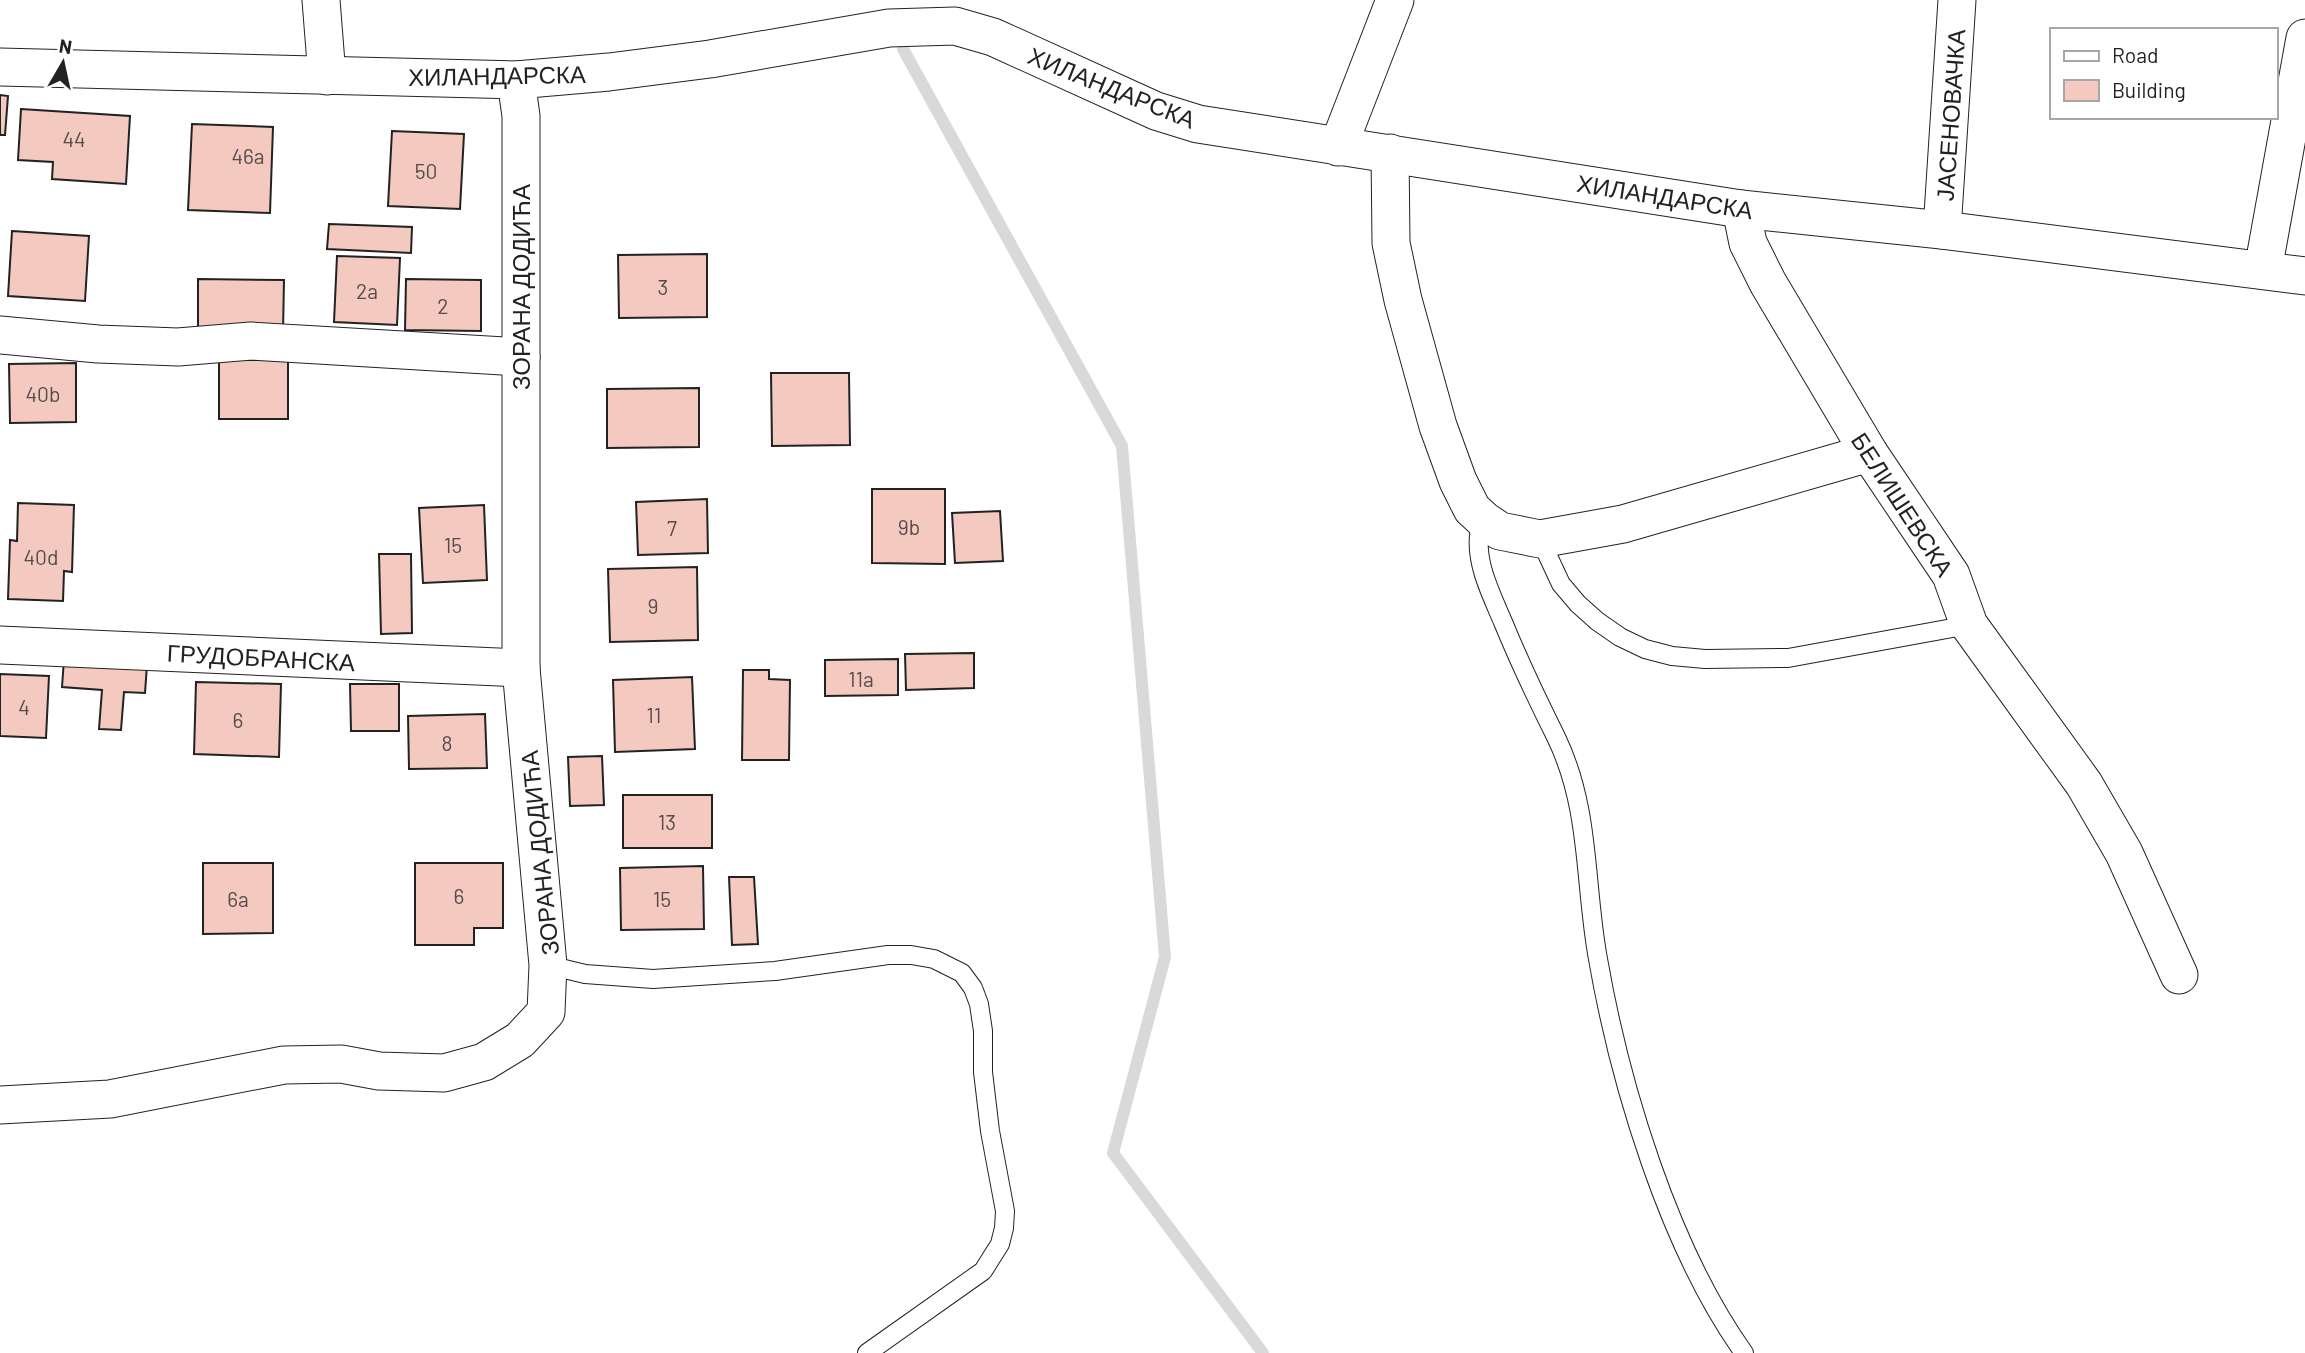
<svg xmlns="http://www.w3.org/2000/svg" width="2305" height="1353" font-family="Barlow,sans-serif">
<rect width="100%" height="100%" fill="#fff"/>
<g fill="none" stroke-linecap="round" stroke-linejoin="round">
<polyline stroke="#d9d9d9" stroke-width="12" points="903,49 1122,446 1165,957 1113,1153 1263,1353"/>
</g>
<g fill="#f3c9c0" stroke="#222" stroke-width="2">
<polygon points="0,95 8,96 5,135 0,135"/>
<polygon points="21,109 130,116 126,184 52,179 53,162 18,160"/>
<polygon points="192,124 273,127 270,213 188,210"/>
<polygon points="392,131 464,134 460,209 388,206"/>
<polygon points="329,224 412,227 411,253 327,249"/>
<polygon points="12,231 89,236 85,301 8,296"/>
<polygon points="707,254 707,317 619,318 618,255"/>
<polygon points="337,256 400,258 397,325 334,322"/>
<polygon points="198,279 284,280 283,333 198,331"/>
<polygon points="406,279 481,280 481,331 405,330"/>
<rect x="219" y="360" width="69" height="59"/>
<polygon points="76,363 76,422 10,423 9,364"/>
<polygon points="771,373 849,373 850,445 772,446"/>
<polygon points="699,388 699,447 607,448 607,389"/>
<polygon points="872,489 945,489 945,564 872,563"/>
<polygon points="707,499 708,553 638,555 636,502"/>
<polygon points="18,503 74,505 72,572 64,571 63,601 8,599 10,540 17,541"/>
<polygon points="484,505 487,580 423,583 419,508"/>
<polygon points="1000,511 1003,561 955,563 952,513"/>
<polygon points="379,554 411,554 412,633 381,634"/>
<polygon points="697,567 698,640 610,642 608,569"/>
<polygon points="974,653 974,688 906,690 905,654"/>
<polygon points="64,659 147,665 145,693 124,692 121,730 99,729 102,690 62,687"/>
<polygon points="898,659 898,695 825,696 825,660"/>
<polygon points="743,670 769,670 769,679 790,680 789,760 742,760"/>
<polygon points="0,674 49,676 46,738 0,736"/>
<polygon points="692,677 695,749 615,752 613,680"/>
<polygon points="196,682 281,684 279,757 194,754"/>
<polygon points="350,684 399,684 399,731 351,731"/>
<polygon points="485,714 487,768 409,769 408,716"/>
<polygon points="602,756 604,805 570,806 568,757"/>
<rect x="623" y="795" width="89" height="53"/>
<polygon points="203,863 273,863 273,933 203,934"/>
<polygon points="415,863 503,863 503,928 474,928 474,945 415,945"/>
<polygon points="703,866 704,929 621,930 620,868"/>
<polygon points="729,877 754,877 758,944 732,945"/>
</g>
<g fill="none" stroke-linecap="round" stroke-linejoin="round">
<g stroke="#222" stroke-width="20">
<g id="service">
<path d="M1485 521C1482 526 1479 531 1479 536 1476 565 1492 596 1503 622 1519 661 1537 699 1556 737 1591 809 1584 883 1598 959 1620 1085 1669 1248 1744 1353"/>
<polyline points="1540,539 1561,584 1578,604 1597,621 1620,637 1645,649 1672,656 1705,659 1788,658 1969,625"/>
<polyline points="548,965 585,974 653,979 775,971 888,955 911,955 934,959 962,973 973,988 979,1004 983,1031 983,1072 990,1131 1005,1211 1004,1228 1000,1244 983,1271 867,1353"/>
</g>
</g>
<g stroke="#222" stroke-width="39">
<g id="minor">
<polyline points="321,0 327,76"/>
<polyline points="0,67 516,80 609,72 710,59 889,28 955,26 993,37 1156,111 1198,124 1741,209 1942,230 2305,276"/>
<polyline points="1338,147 1395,0"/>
<polyline points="1390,153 1391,243 1403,300 1438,426 1458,481 1472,509 1485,521 1500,531 1540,539 1623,524 1869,453"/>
<polyline points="1741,209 1748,243 1768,283 1869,453 1951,575 1969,625 2084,784 2124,853 2179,975"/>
<polyline points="1942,230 1957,0"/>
<polyline points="2263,270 2305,38"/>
<polyline points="0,335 98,344 178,347 251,341 521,357"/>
<polyline points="0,645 521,668"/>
<polyline points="0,1105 110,1099 284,1065 341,1064 379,1071 444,1073 484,1062 520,1040 546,1012 548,965 521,668 521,116 516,80"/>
</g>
</g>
<use href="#service" stroke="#fff" stroke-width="18"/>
<use href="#minor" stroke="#fff" stroke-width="37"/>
</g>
<g text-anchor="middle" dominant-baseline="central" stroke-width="5" stroke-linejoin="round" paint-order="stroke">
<g font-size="21" fill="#564c4a">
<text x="74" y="138">44</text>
<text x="248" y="155">46a</text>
<text x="426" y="170">50</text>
<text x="663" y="286">3</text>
<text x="367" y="290">2a</text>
<text x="443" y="305">2</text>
<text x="43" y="393">40b</text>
<text x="909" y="526">9b</text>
<text x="672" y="527">7</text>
<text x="453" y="544">15</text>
<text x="41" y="556">40d</text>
<text x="653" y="605">9</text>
<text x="861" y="678">11a</text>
<text x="24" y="706">4</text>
<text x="654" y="714">11</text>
<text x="238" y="719">6</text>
<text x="447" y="742">8</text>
<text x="667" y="821">13</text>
<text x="459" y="895">6</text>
<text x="238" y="898">6a</text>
<text x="662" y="898">15</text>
</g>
<g font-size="24" fill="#222" stroke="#fff">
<text transform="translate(497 75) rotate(-1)">ХИЛАНДАРСКА</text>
<text transform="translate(1112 87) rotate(22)">ХИЛАНДАРСКА</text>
<text transform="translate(1950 115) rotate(-86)">ЈАСЕНОВАЧКА</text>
<text transform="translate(1665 196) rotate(9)">ХИЛАНДАРСКА</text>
<text transform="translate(520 287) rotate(-90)">ЗОРАНА ДОДИЋА</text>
<text transform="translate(1903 504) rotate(57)">БЕЛИШЕВСКА</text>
<text transform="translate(261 657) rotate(3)">ГРУДОБРАНСКА</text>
<text transform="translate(539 853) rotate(-96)">ЗОРАНА ДОДИЋА</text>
</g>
</g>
<rect x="2050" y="28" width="228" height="91" fill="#ffffff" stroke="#a7a7a7" stroke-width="2"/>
<rect x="2064" y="51" width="35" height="10" fill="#ffffff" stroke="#a7a7a7" stroke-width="2"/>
<text x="2112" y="63" font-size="21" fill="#222222">Road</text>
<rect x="2064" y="80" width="35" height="21" fill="#f3c9c0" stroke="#a7a7a7" stroke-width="2"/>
<text x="2112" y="98" font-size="21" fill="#222222">Building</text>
<g transform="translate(63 63) rotate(9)" stroke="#ffffff" stroke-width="5" paint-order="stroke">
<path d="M0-5L12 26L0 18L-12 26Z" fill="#222222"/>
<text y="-10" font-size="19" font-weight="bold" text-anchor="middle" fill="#222222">N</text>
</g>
</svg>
